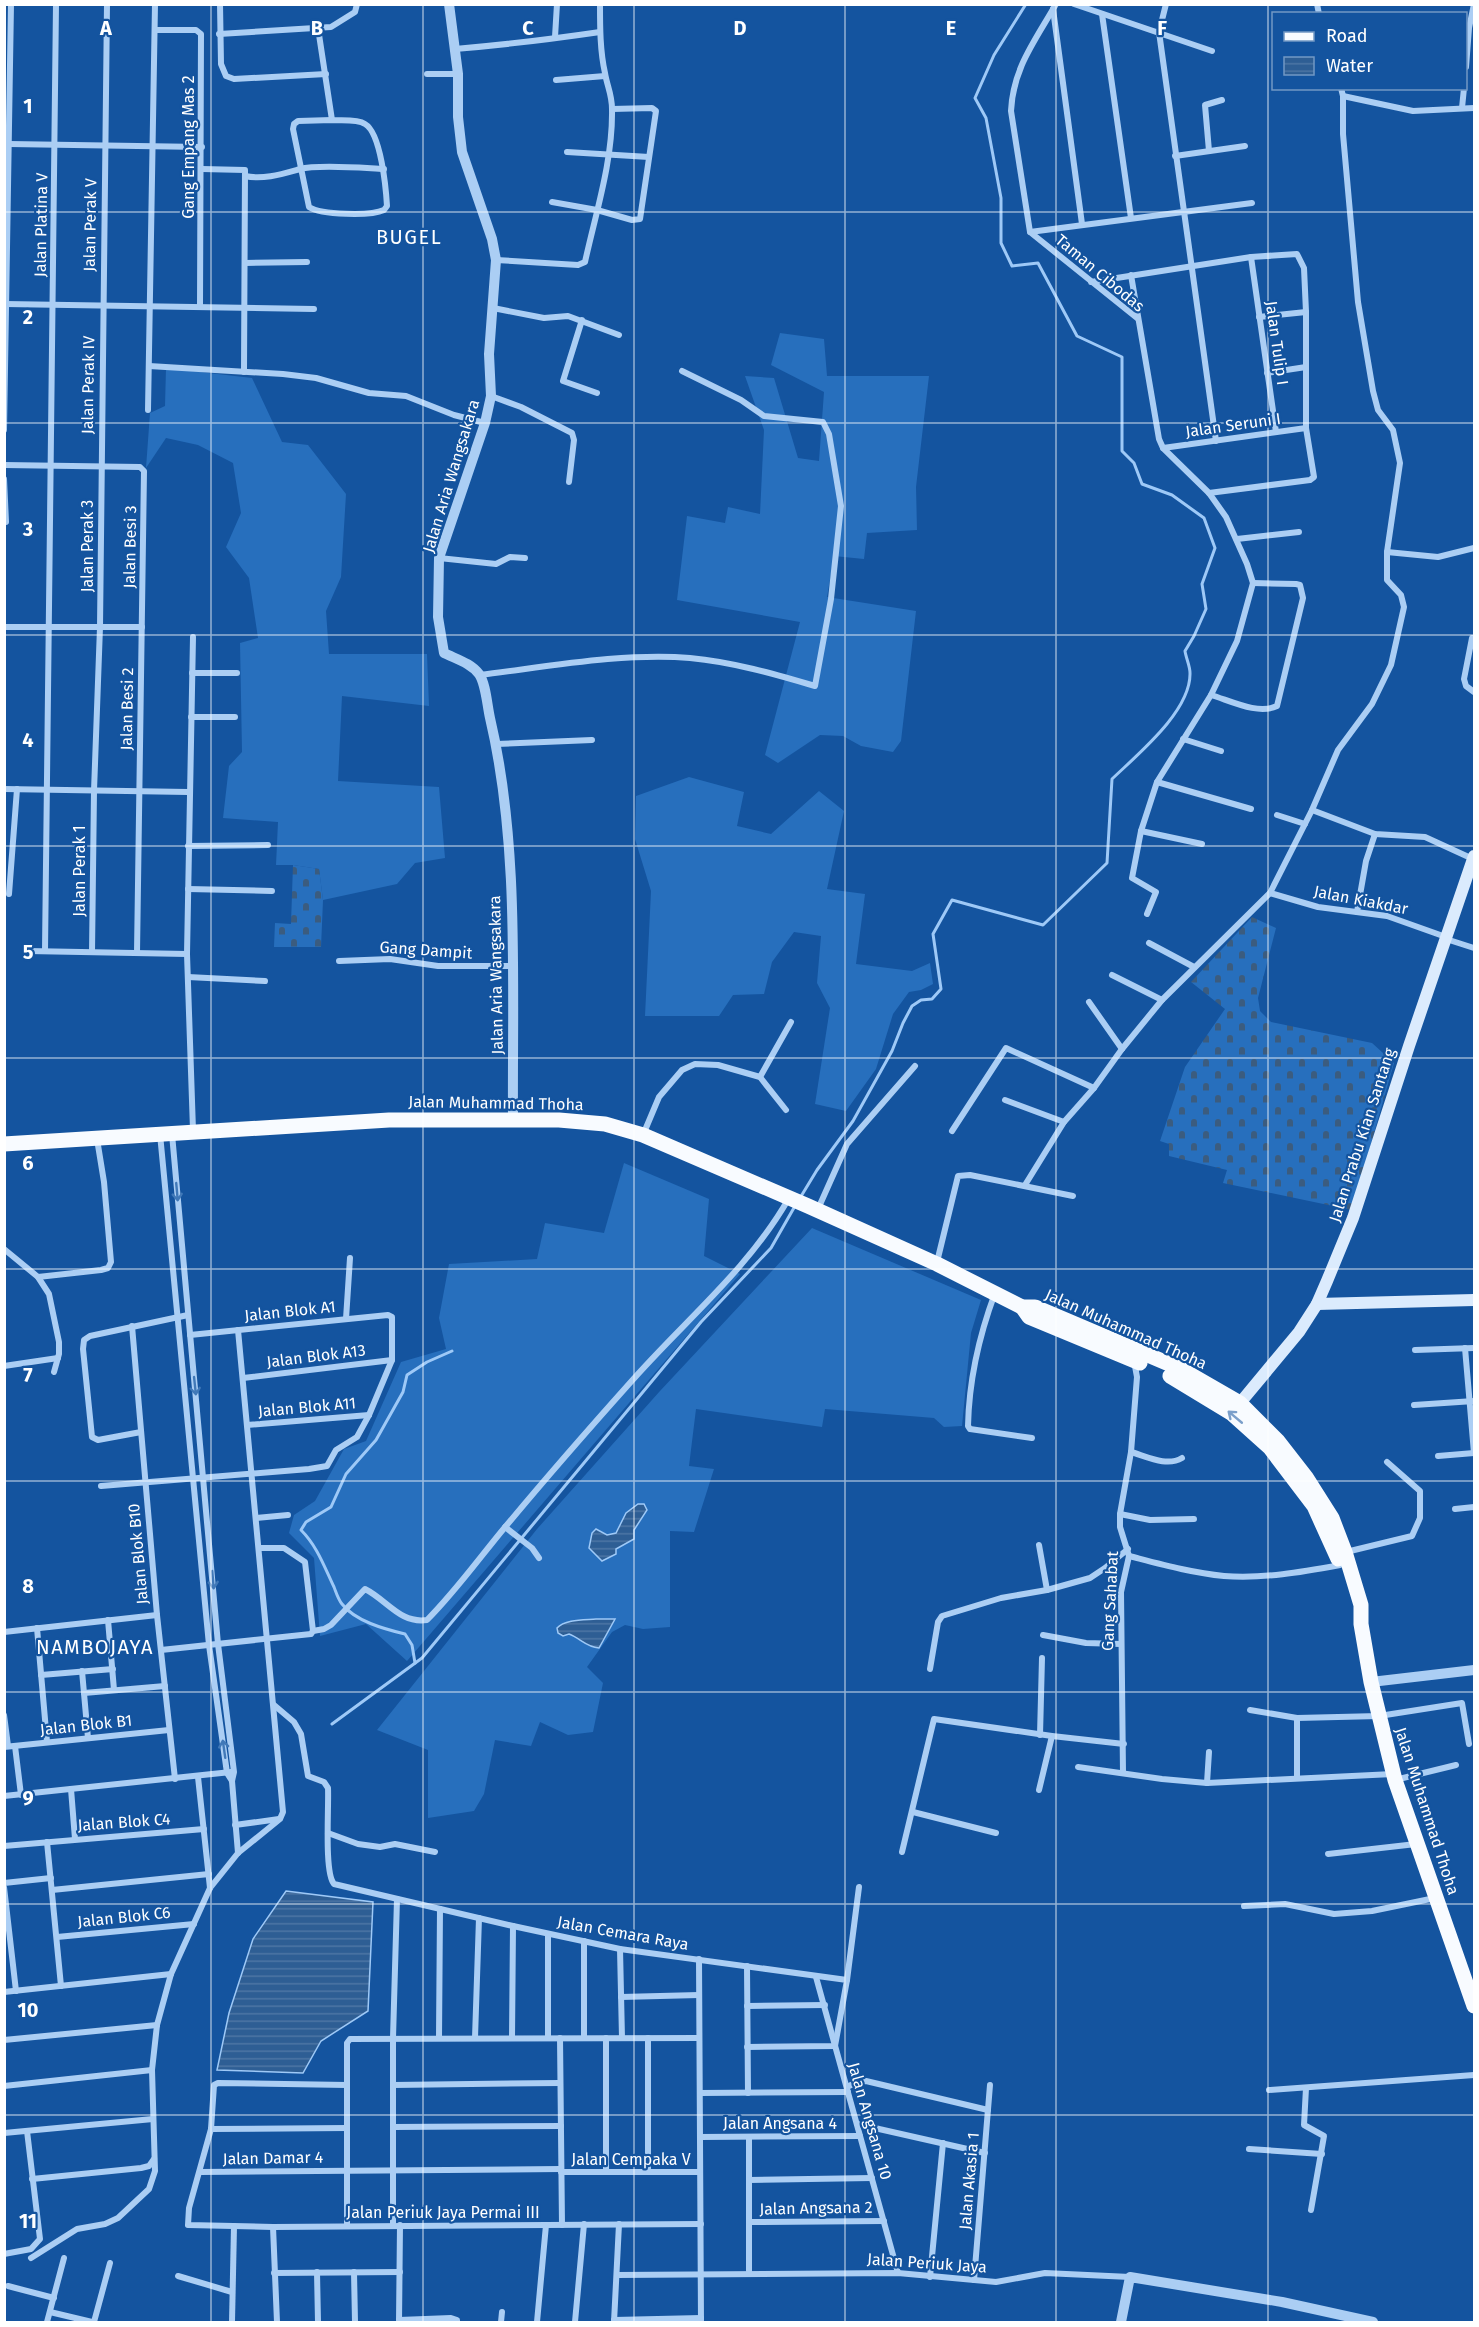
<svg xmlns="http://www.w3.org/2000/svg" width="1479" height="2327" font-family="'Fira Sans',sans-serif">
<defs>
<pattern id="cemetery-stones" width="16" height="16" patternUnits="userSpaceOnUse" patternTransform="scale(1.5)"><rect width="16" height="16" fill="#276fbd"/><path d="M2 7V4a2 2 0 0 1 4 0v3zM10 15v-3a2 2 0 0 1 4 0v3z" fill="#3b5c7f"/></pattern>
<pattern id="water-rules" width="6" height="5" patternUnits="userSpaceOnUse" patternTransform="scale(1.5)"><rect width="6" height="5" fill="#2e5e94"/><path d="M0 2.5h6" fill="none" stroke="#4d76a4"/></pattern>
</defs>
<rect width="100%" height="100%" fill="#14549f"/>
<g fill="#276fbd">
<polygon points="780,333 824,339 827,376 929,376 916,487 917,530 867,533 864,559 834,556 827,597 916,611 901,741 893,752 861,746 843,736 820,735 778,763 765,755 800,622 677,600 687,516 725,523 728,507 760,514 764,430 745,376 774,378 798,458 819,461 824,392 771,365"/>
<polygon points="166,368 252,378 282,442 308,445 346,494 341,577 326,611 329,654 427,654 429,706 342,696 338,781 439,787 445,858 415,863 397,884 323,900 319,869 293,865 276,865 278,822 223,818 229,766 242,752 240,643 258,638 249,578 226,547 241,513 233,463 198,445 166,438 146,468 150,413 165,406"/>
<polygon points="689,777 744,792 737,826 771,834 819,791 844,811 827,889 865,894 856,964 912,971 930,963 933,984 921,990 909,992 893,1014 876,1069 846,1111 815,1104 830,1008 817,983 821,936 794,932 772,962 764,994 733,995 719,1016 645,1016 651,891 635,839 636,796"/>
<polygon points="624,1163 709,1199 704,1256 740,1274 407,1661 366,1624 320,1636 314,1558 289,1533 294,1515 315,1501 344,1449 366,1441 401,1362 446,1349 439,1318 449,1264 537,1259 545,1223 604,1233"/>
<polygon points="812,1228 981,1300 971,1333 962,1426 944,1427 934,1418 825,1409 822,1427 696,1409 689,1466 714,1469 694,1532 670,1531 670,1627 643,1629 625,1625 612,1632 587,1667 603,1683 593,1732 568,1735 540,1722 531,1746 495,1740 484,1794 474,1811 428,1818 428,1750 377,1730 537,1529 660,1391"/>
</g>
<g fill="url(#cemetery-stones)">
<polygon points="293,865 319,869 323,900 321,947 274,947 275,923 291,924"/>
<polygon points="1252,917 1276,928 1258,998 1260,1011 1271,1022 1372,1043 1394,1063 1352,1210 1223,1183 1227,1170 1169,1156 1169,1144 1160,1141 1185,1067 1225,1009 1191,982"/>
</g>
<g fill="url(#water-rules)" stroke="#9ec9f7" stroke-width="1.5">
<polygon points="638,1504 644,1504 647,1510 634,1530 634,1539 616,1549 616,1554 602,1561 589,1548 592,1533 596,1529 607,1535 616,1533 626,1513"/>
<path d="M596 1619H615L599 1648C586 1647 580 1638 569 1634L563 1636 558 1633 557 1628C565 1619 584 1620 596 1619Z"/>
<polygon points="286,1891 373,1902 368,2011 321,2041 303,2073 217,2070 229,2013 253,1939"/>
</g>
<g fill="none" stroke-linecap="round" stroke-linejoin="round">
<g stroke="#9ec9f7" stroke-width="3">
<path d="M800 1198 817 1170 853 1121 892 1051 903 1023 912 1006 921 1000 932 999 941 989 933 934 952 900 1043 925 1107 863 1112 779C1138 754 1191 711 1190 673 1190 666 1186 658 1185 651L1194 636 1206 609 1202 584 1215 548 1204 518 1172 495 1142 484 1134 463 1122 451V357L1077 336 1038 263 1012 266 1001 243V198L986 118 975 98 994 55 1026 4"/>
<path d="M415 1663 412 1645 405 1634C384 1629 355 1621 342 1604 338 1599 336 1592 334 1587 324 1566 317 1546 301 1530L306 1522 331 1507 346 1474 376 1440 403 1392 407 1375 427 1362 452 1351"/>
<polyline points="332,1724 422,1658 701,1322 771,1248 795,1206"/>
</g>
<g stroke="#abcef4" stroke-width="6">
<polyline points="220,4 221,64 226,76 234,79 326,74"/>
<path d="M1056 4C1035 41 1013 68 1011 111L1030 232 1137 318"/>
<polyline points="1074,4 1212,51"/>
<polyline points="1166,4 1159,32 1216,441"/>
<polyline points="1317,4 1319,14"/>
<polyline points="1053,9 1082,224"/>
<polyline points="1102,14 1131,218"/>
<polyline points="318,28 332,120"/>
<polyline points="155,30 196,30 201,34 200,307"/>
<polyline points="219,34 331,27 355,12 357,4"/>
<polyline points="555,37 557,4"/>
<path d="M455 49C503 45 552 39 600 32"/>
<polyline points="1466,67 1469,28 1474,4"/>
<polyline points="427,74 458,74"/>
<polyline points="556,80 605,76"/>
<polyline points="1343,96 1413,111 1474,108"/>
<polyline points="1462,108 1464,88"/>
<path d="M332 120C341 121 357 119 365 124 381 133 386 189 387 206L384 210C371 216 321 215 309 207L293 129 294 124 298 121Z"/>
<polyline points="9,144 202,147"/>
<polyline points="1209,151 1205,105 1222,100"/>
<polyline points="567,152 649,157"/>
<polyline points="1175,156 1245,146"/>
<polyline points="202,169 245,170 244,372"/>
<path d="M245 176C263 180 282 174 300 169 319 164 363 168 384 169"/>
<polyline points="552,202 597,210 632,220 640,219 656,111 652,108 612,109"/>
<polyline points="1030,232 1252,203"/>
<polyline points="1251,257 1276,432"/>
<path d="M496 260 578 265 585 262C596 212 613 160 612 109 612 94 607 86 605 73 600 51 600 27 600 4"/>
<polyline points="245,263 307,262"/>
<polyline points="1131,275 1159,439 1163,448 1209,493 1226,517 1247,564 1253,583 1237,641 1211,695 1157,782 1141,831 1132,878 1156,892 1147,914"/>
<polyline points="1091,282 1251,257 1297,254 1304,268 1306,312 1306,428 1314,477 1310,480 1209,493"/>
<polyline points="5,304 314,309"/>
<polyline points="493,308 544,318 568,316 619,335"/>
<polyline points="1259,317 1306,312"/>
<polyline points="582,320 563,381 597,393"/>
<polyline points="149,366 283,374 316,378 369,393 406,396 454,415 485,423"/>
<polyline points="1267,373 1306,367"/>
<polyline points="491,396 521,407 572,433 574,440 569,482"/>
<polyline points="148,410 155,4"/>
<polyline points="4,430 11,4"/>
<polyline points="1163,448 1306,428"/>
<polyline points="4,465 140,467 144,471 137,953"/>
<polyline points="4,479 6,522"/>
<polyline points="1237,539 1299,532"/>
<polyline points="1387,552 1438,557 1474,548"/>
<polyline points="439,558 496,564 510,557 525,558"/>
<polyline points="4,627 142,627"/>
<polyline points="193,637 187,954 193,1130"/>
<polyline points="1472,638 1464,679 1466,686 1474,692"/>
<polyline points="192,673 237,673"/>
<path d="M480 675C545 667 626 652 690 658 733 662 774 674 815 686L831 599 841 506 829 434 823 422 764 416 741 400 682 371"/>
<path d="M1211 695C1231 701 1258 715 1277 706L1303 598 1300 585 1296 584 1253 583"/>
<polyline points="191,717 235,717"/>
<polyline points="1183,739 1221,751"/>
<polyline points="496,744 592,740"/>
<polyline points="1157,782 1251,809"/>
<polyline points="4,789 188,792"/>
<polyline points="1312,810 1375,834 1425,837 1473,859"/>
<polyline points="1277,815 1305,824"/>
<polyline points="1141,831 1202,844"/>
<polyline points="188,846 268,845"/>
<polyline points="188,889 272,891"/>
<polyline points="1270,893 1318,907 1387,916 1446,937"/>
<polyline points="9,894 17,789"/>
<polyline points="1357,912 1366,861 1375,834"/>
<polyline points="1446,939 1474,948"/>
<polyline points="1149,943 1194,967"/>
<polyline points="28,951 187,954"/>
<polyline points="45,951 56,4"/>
<polyline points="92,952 94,791 100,627 107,4"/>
<polyline points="339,961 390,959 438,966 512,966"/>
<polyline points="1112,975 1162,1000"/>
<polyline points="188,977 265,981"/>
<polyline points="1089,1002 1122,1049"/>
<polyline points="760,1077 791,1022"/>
<polyline points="1005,1100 1064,1122"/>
<polyline points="952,1131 1006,1048 1094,1088"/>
<polyline points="160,1134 209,1645 227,1773 232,1781 234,1772 218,1644 172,1134"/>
<polyline points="643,1135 659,1097 682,1070 695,1064 718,1065 760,1077 786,1110"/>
<polyline points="1025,1185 1064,1122 1094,1088 1122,1049 1162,1000 1270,893 1312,810 1338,750 1372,704 1391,665 1404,607 1401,595 1387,580 1387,552 1400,463 1393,430 1378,410 1373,391 1358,302 1343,134 1343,96 1341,88"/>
<polyline points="818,1209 847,1144 915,1066"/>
<polyline points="4,1249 38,1277 49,1294 59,1342 59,1354 54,1372"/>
<polyline points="937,1262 958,1176 970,1175 1073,1196"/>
<polyline points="38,1277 101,1270 108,1268 111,1262 104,1182 97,1139"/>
<path d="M995 1293C979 1336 969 1381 968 1426L970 1429 1032 1438"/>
<polyline points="346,1319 350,1258"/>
<polyline points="132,1326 157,1615 175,1779"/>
<polyline points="1415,1350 1474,1348"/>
<polyline points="4,1366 58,1358"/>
<polyline points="243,1378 392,1360"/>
<polyline points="1414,1405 1474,1401"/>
<polyline points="247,1425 369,1415"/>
<polyline points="141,1432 98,1440 92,1437 83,1349 84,1340 90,1336 188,1315"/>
<path d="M1131 1452C1148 1457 1167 1467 1182 1458"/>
<polyline points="1438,1456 1474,1453 1465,1348"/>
<polyline points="101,1486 309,1469 327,1466 336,1450 357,1437 369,1415 392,1360 392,1317 388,1315 190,1335"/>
<polyline points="1455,1509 1474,1507"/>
<polyline points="1120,1514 1150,1520 1194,1519"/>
<polyline points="256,1518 288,1515"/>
<polyline points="505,1527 532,1548 539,1558"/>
<polyline points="1039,1545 1047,1590"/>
<polyline points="259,1548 284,1548 305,1562 313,1631"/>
<polyline points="1346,1552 1412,1536 1420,1518 1420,1491 1387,1462"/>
<path d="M1129 1556C1160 1564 1192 1573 1224 1576 1263 1579 1302 1572 1340 1565"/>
<polyline points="108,1620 114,1690"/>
<polyline points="37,1628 47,1742"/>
<polyline points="4,1632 157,1615"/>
<polyline points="1043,1635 1086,1643 1121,1644"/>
<path d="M161 1650 311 1634 313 1631 324 1629 331 1625 365 1589C387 1600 400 1624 427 1620 456 1591 480 1557 506 1526 546 1478 587 1431 629 1384 683 1322 748 1270 789 1198"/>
<polyline points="930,1669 938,1622 942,1616 1001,1598 1047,1590 1090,1578 1105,1568 1128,1549"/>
<polyline points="82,1671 88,1738"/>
<polyline points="41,1675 113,1669"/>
<polyline points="84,1693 165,1686"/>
<path d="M274 1705 294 1722 301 1734 308 1776 324 1782 328 1788C329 1806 324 1873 334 1884L513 1926 620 1949 847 1980 835 2046 747 2047"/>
<polyline points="1250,1710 1297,1718 1379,1716 1462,1703 1469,1744"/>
<polyline points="4,1715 8,1746"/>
<polyline points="1040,1735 1042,1658"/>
<polyline points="15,1746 21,1795"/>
<polyline points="4,1747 169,1730"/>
<polyline points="1078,1767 1162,1779 1207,1783 1393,1774"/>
<polyline points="1123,1773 1121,1592 1129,1556 1120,1527 1120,1514 1131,1452 1137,1377 1134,1361"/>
<polyline points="198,1777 210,1888"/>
<polyline points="1297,1777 1297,1718"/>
<polyline points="1395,1780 1456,1765"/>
<polyline points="232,1781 238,1853"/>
<polyline points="1207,1783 1209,1752"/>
<polyline points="71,1789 75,1839"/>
<polyline points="1039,1790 1052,1736"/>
<polyline points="4,1796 231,1772"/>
<polyline points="913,1812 996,1833"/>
<polyline points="235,1825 279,1819"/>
<polyline points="328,1833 358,1844 380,1847 395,1844 435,1852"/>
<polyline points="47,1842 61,1986"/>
<polyline points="4,1846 204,1829"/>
<polyline points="902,1852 934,1719 1052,1736 1124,1744"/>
<polyline points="1328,1854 1416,1844"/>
<polyline points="4,1883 51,1878"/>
<polyline points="4,1887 16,1991"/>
<polyline points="52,1890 209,1874"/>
<polyline points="1244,1906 1285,1904 1334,1914 1372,1911 1435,1898"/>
<polyline points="548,1934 548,2038"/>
<polyline points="57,1937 194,1924"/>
<polyline points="620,1949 622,2038"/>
<polyline points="699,1959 701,2322"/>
<polyline points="747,1966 748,2093"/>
<polyline points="816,1977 898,2273"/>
<polyline points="847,1980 859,1887"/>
<polyline points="4,1992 171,1974"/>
<polyline points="621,1997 699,1995"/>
<polyline points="747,2006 825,2005"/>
<polyline points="439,2038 440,1909"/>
<polyline points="475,2038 479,1918"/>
<polyline points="512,2038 513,1926"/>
<polyline points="560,2038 562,2225"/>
<polyline points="584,2038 584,1941"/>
<polyline points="4,2040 157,2025"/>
<polyline points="347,2085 218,2083 214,2085 211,2129 189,2208 188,2225 273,2227 701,2224"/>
<polyline points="393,2085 560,2083"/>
<polyline points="4,2086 152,2070"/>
<polyline points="847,2087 857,2082 866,2081 988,2110"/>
<polyline points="1306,2088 1304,2125 1324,2136 1311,2210"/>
<polyline points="1269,2090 1474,2075"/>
<polyline points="700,2093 848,2092"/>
<polyline points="857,2124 985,2153"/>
<polyline points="393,2127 561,2126"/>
<polyline points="211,2129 347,2128"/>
<polyline points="4,2133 153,2119"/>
<polyline points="700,2137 860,2136"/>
<polyline points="749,2137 749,2274"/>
<polyline points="1249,2149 1322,2154"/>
<polyline points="200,2172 561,2169"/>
<polyline points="561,2172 700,2172"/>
<polyline points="606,2172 606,2038"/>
<polyline points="648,2172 648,2038"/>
<polyline points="32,2179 141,2168 149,2166 154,2159"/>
<polyline points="749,2180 872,2178"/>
<polyline points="749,2222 884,2221"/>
<polyline points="393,2225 393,2038 397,1899"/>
<polyline points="347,2226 347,2043 350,2039 699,2038"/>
<polyline points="273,2227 277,2322"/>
<polyline points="4,2254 31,2249 40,2239 27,2131"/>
<polyline points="31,2258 77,2229 105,2224 118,2218 149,2189 155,2171 152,2070 157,2025 171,1974 210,1888 238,1853 280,1819 283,1812 238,1330"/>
<polyline points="317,2272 318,2322"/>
<polyline points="354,2272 355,2322"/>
<polyline points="274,2273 400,2272"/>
<polyline points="617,2275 898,2273 996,2282 1045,2273 1130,2277"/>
<polyline points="178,2276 232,2292"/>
<polyline points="930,2277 943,2143"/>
<polyline points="974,2280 990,2085"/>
<polyline points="8,2286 54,2298"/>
<polyline points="50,2312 92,2322"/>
<polyline points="399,2320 451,2318 457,2320 457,2322"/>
<polyline points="614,2320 701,2318"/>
<polyline points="47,2322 64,2258"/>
<polyline points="94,2322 110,2263"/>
<polyline points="232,2322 234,2226"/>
<polyline points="399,2322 400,2225"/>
<polyline points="501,2322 502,2312"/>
<polyline points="537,2322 546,2225"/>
<polyline points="575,2322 584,2224"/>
<polyline points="614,2322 619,2224"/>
</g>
<g stroke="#abcef4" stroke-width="10">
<path d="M449 4 458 74V117L462 152 492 239 496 260 489 354 491 396 485 423 439 558 438 617 444 653C456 659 471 663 479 674 486 684 487 705 490 718 520 845 512 989 513 1119"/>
<polyline points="1371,1682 1474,1670"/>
<polyline points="1121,2322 1130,2277 1282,2302 1373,2322"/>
</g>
<g stroke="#dbebfd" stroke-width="12">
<polyline points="1317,1304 1474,1300"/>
<polyline points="1240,1403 1299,1332 1317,1304 1327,1281 1353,1218 1409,1046 1474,856"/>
</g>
<g stroke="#f8fbff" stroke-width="15">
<polyline points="4,1144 389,1120 559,1120 605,1124 643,1135 808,1206 937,1264 1022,1307 1035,1307 1181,1369 1240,1403 1278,1441 1306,1477 1332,1518 1345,1552 1361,1605 1361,1624 1371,1682 1395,1780 1474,2006"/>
<polyline points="1022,1307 1029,1317 1140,1363"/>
<polyline points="1170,1376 1231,1413 1270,1448 1314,1506 1338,1559"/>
</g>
</g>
<defs><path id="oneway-shaft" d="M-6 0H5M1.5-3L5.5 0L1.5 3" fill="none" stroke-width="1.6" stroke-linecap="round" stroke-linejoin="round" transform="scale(1.5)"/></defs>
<g stroke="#4179b8">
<use href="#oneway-shaft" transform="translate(177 1192) rotate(85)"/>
<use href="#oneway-shaft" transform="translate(195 1386) rotate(84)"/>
<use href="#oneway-shaft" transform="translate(213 1580) rotate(85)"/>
<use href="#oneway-shaft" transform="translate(224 1749) rotate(-98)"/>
</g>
<use stroke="#7b9fca" href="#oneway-shaft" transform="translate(1235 1417) rotate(-140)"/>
<path fill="none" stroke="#fff" stroke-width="1.5" stroke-opacity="0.55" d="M211 4V2322M423 4V2322M634 4V2322M845 4V2322M1056 4V2322M1268 4V2322M4 212H1474M4 423H1474M4 635H1474M4 846H1474M4 1058H1474M4 1269H1474M4 1481H1474M4 1692H1474M4 1904H1474M4 2115H1474"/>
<g text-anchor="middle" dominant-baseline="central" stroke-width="4.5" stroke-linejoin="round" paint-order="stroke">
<g font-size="16" fill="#fff" stroke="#14549f">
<text transform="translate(188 147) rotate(-90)">Gang Empang Mas 2</text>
<text transform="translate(41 225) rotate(-89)">Jalan Platina V</text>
<text transform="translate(90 225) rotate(-89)">Jalan Perak V</text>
<text transform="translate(1100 273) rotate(40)">Taman Cibodas</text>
<text transform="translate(1277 343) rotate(82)">Jalan Tulip I</text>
<text transform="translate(88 385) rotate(-89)">Jalan Perak IV</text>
<text transform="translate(1233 425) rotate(-8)">Jalan Seruni I</text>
<text transform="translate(451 476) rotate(-73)">Jalan Aria Wangsakara</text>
<text transform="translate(87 546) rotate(-90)">Jalan Perak 3</text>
<text transform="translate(130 547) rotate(-89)">Jalan Besi 3</text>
<text transform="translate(127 709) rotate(-89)">Jalan Besi 2</text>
<text transform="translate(79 871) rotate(-90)">Jalan Perak 1</text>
<text transform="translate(1361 900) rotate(11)">Jalan Kiakdar</text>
<text transform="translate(426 950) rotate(4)">Gang Dampit</text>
<text transform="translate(496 975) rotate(-91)">Jalan Aria Wangsakara</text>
<text transform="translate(496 1103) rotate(1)">Jalan Muhammad Thoha</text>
<text transform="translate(1362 1135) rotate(-72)">Jalan Prabu Kian Santang</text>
<text transform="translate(290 1311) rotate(-6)">Jalan Blok A1</text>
<text transform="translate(1126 1329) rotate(24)">Jalan Muhammad Thoha</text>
<text transform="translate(316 1356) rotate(-7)">Jalan Blok A13</text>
<text transform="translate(307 1407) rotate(-5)">Jalan Blok A11</text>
<text transform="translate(138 1554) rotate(-95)">Jalan Blok B10</text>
<text transform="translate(1110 1601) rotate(-87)">Gang Sahabat</text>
<text transform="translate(86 1725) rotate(-6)">Jalan Blok B1</text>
<text transform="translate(1427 1811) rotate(72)">Jalan Muhammad Thoha</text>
<text transform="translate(124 1822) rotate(-4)">Jalan Blok C4</text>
<text transform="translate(124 1917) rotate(-6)">Jalan Blok C6</text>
<text transform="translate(623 1933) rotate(10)">Jalan Cemara Raya</text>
<text transform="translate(870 2121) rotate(74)">Jalan Angsana 10</text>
<text x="780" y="2123">Jalan Angsana 4</text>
<text transform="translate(273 2158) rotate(-1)">Jalan Damar 4</text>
<text x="631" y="2159">Jalan Cempaka V</text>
<text transform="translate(969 2181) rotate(-85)">Jalan Akasia 1</text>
<text transform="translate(816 2208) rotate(-1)">Jalan Angsana 2</text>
<text x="443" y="2212">Jalan Periuk Jaya Permai III</text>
<text transform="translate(927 2263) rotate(4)">Jalan Periuk Jaya</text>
</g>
<g font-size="20" letter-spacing="1.5" fill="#fff" stroke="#14549f">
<text x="409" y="237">BUGEL</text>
<text x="95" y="1647">NAMBOJAYA</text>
</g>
</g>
<g font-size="20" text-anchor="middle" font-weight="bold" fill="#fff" stroke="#14549f" stroke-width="4.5" stroke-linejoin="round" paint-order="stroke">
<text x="106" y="35">A</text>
<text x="317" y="35">B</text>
<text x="528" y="35">C</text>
<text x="740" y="35">D</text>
<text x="951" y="35">E</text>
<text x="1162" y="35">F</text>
<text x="28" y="113">1</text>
<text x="28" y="324">2</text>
<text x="28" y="536">3</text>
<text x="28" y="747">4</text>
<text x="28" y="959">5</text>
<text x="28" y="1170">6</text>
<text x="28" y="1382">7</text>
<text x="28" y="1593">8</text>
<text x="28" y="1805">9</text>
<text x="28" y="2017">10</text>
<text x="28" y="2228">11</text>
</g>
<rect width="1479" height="2327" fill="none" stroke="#ffffff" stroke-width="12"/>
<rect x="1272" y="12" width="195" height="78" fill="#14549f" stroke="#7298c5" stroke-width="1.5"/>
<rect x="1284" y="32" width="30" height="9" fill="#f8fbff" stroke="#7298c5" stroke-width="1.5"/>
<text x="1326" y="42" font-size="18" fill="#ffffff">Road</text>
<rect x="1284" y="57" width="30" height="18" fill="url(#water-rules)" stroke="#7298c5" stroke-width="1.5"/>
<text x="1326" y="72" font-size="18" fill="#ffffff">Water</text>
</svg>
